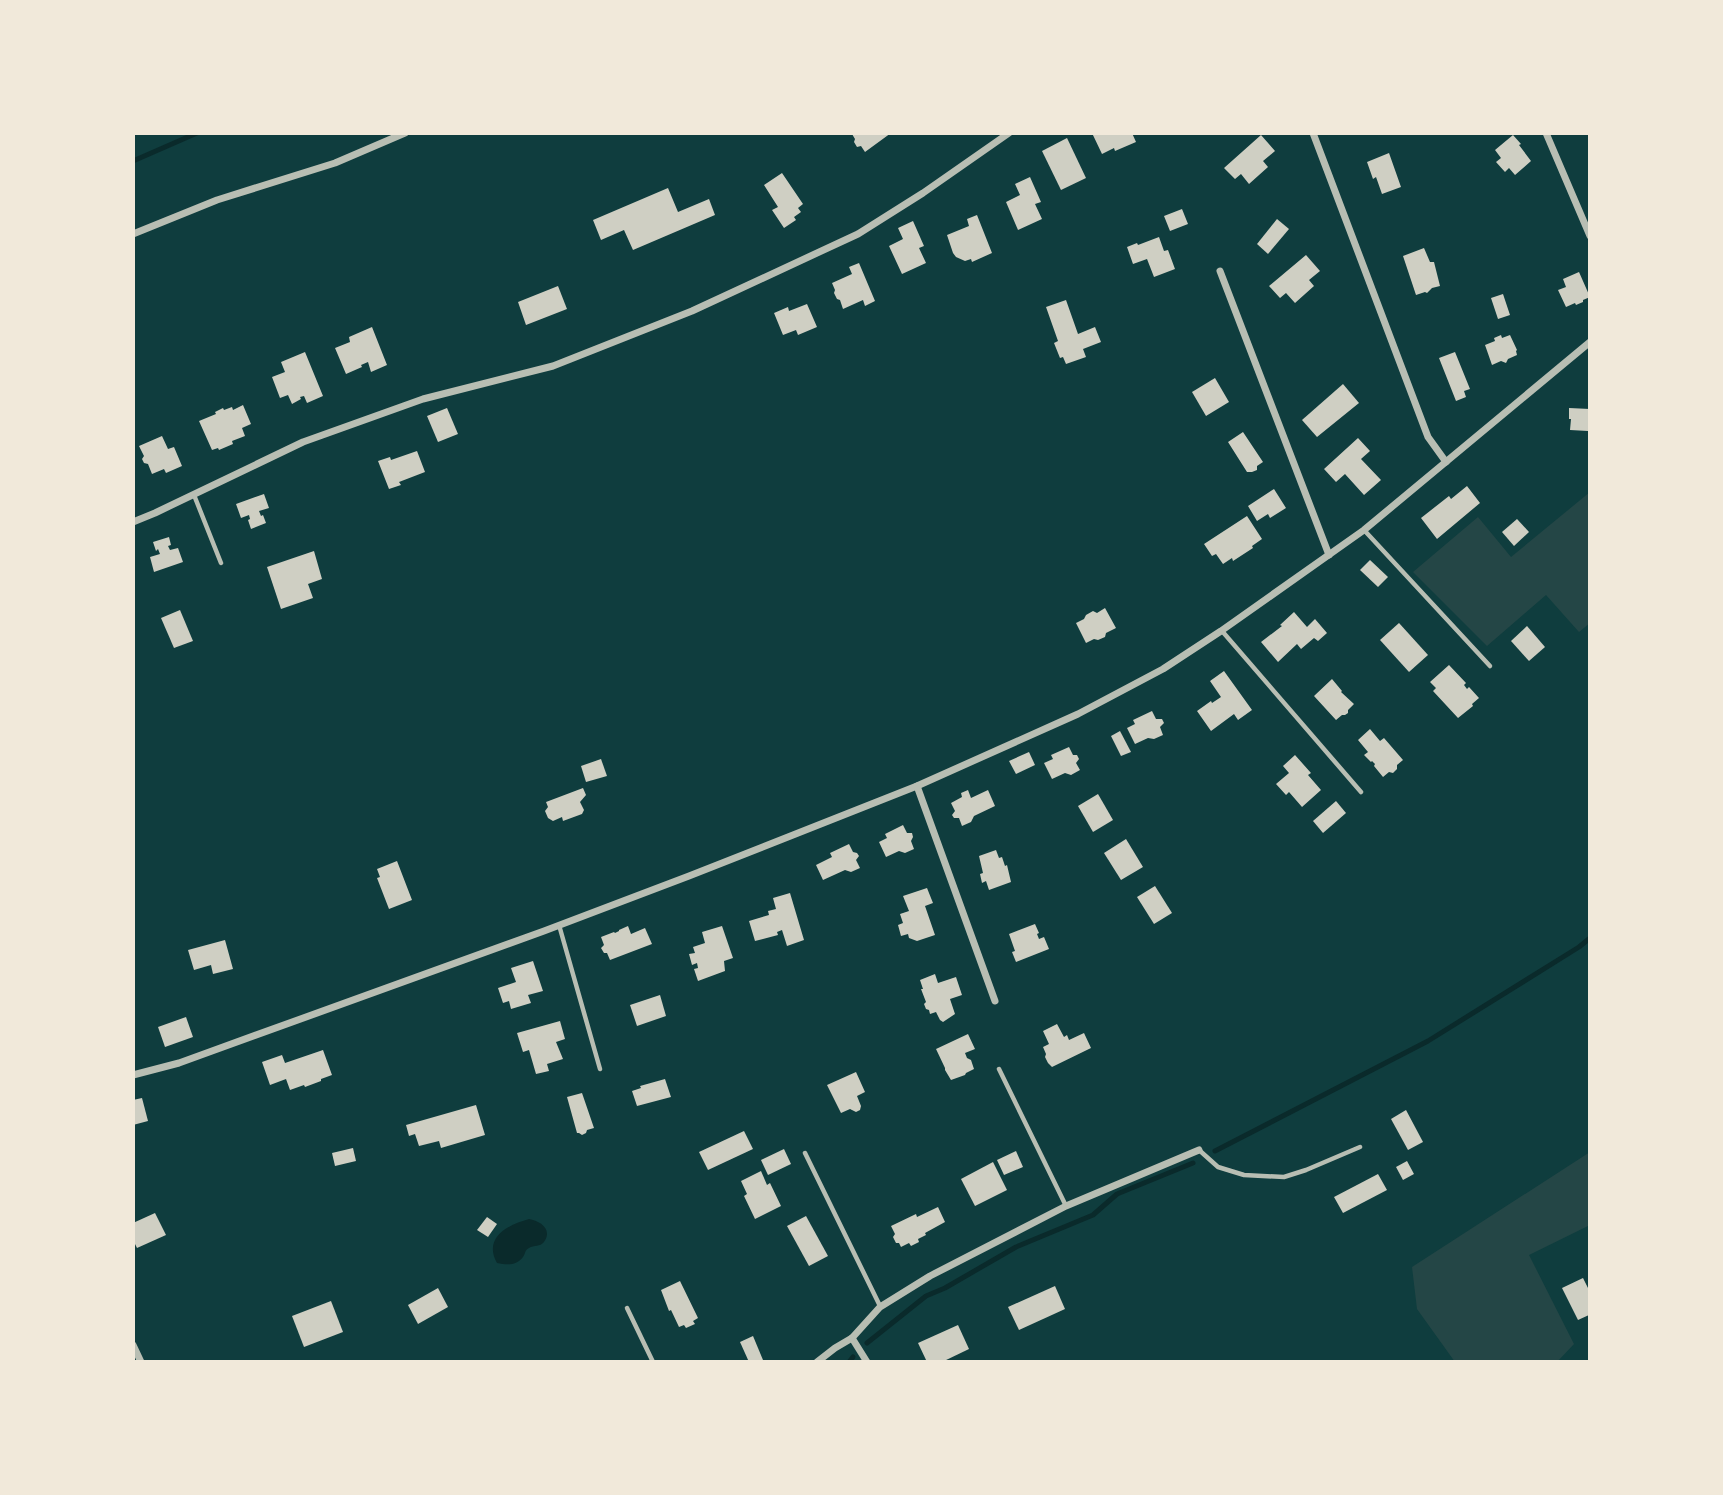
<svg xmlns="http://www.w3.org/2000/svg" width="1723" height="1495" font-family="'Open Sans',sans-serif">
<rect width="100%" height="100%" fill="#0f3d3e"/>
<g fill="#244646">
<polygon points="1590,492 1590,623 1579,632 1546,595 1487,646 1413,572 1478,517 1511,557"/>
<polygon points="1590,1152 1590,1225 1529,1255 1574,1344 1557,1362 1455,1362 1417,1309 1412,1267"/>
</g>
<path fill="#0a2a2b" d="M529 1219C540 1221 553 1229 544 1242 540 1247 534 1245 529 1248 524 1251 526 1253 523 1257 516 1266 507 1265 497 1263 483 1238 507 1225 529 1219Z"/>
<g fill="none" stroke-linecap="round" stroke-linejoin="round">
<g stroke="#0a2a2b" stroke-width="5">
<polyline points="133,161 197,133"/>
<polyline points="1215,1151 1428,1041 1579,947 1590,938"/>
<polyline points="867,1343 926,1296 945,1288 1016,1247 1093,1215 1117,1194 1193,1163"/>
<polyline points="849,1362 853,1357"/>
</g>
</g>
<g fill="#cfcfc3">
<polygon points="854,133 891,133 865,152 861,146 857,147 854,142 855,139 852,134"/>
<polygon points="1092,133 1132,133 1136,142 1115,151 1114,148 1102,154"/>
<polygon points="1261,135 1275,151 1263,161 1268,167 1249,184 1241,174 1235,179 1224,168"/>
<polygon points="1513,135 1521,144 1519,145 1531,161 1515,175 1509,168 1505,172 1496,162 1501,158 1495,150"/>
<polygon points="1067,138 1086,178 1061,190 1042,151"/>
<polygon points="1389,153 1401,187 1382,194 1376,177 1373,179 1367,162"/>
<polygon points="782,173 803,204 798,208 801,212 794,217 796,220 784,228 772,210 778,207 764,185"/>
<polygon points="1030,177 1041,202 1035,204 1042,219 1018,230 1006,202 1020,195 1015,184"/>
<polygon points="668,188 678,212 709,199 715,215 633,250 624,230 601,240 593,220"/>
<polygon points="1182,209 1188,224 1170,231 1164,216"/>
<polygon points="977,215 992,253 972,262 971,259 965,261 956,257 953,253 947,235 969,226 967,219"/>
<polygon points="1277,219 1289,229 1268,254 1257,244"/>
<polygon points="913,221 924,246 919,248 926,263 902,274 889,246 903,239 898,228"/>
<polygon points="1159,237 1164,251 1168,250 1175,269 1154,277 1147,259 1133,264 1127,247 1137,243 1138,245"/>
<polygon points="1424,248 1430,262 1434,262 1440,286 1432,288 1427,293 1425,292 1416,295 1403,256"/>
<polygon points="1306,255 1320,271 1309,280 1314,286 1295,303 1286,293 1280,298 1269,286"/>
<polygon points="859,263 875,301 865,306 863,300 843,309 840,300 837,299 834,293 835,290 832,283 852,274 849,267"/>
<polygon points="1579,272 1590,297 1583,300 1583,302 1576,305 1575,303 1566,307 1558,290 1566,287 1563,279"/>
<polygon points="558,286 567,309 526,325 518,302"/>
<polygon points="1503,294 1510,315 1498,319 1491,298"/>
<polygon points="1066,300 1078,334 1095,327 1101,342 1083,349 1086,357 1066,364 1063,357 1060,358 1054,343 1058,341 1046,307"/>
<polygon points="807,304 817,327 798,335 796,330 783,335 774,313 788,307 789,311"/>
<polygon points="372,327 387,365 371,372 368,362 361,365 362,367 346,374 335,348 350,342 349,337"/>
<polygon points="1501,335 1502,338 1510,335 1517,350 1516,351 1517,355 1508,359 1506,363 1501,361 1492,365 1485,345 1495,341 1494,338"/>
<polygon points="305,352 323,396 307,403 304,396 300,397 301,399 292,404 288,395 280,398 272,377 285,372 281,362"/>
<polygon points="1455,352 1470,389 1464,391 1466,397 1456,401 1439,358"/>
<polygon points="1215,378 1229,402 1206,416 1192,392"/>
<polygon points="1343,384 1359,403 1317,437 1302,420"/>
<polygon points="243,405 251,424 242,428 245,436 232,441 233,444 219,450 218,448 212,450 199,421 216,414 215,412 223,408 224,410 232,407 233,410"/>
<polygon points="447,408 458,434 438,442 427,416"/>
<polygon points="1569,408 1590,409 1590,430 1588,430 1588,431 1570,430 1571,419 1569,419"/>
<polygon points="1243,432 1263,462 1257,466 1257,470 1252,472 1247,472 1228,442"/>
<polygon points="162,436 168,449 174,447 182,466 166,473 164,469 152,474 148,464 144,463 142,459 144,456 139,446"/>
<polygon points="1358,438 1370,451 1361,459 1381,480 1364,495 1345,474 1336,482 1324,469"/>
<polygon points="417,451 425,472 399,482 401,485 389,489 378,461 390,457 391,460"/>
<polygon points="1467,486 1480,503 1437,539 1421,518 1449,496 1451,499"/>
<polygon points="1274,489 1286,508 1270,518 1268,514 1257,521 1248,506"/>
<polygon points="264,494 269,508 259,511 261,516 263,515 266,523 251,529 248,520 250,519 249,515 241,518 236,504"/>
<polygon points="1247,516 1262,539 1252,546 1253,548 1233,561 1232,558 1223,564 1216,554 1212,556 1204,544"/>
<polygon points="1517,519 1529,532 1514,546 1502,532"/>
<polygon points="169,537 171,545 168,546 170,550 178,548 183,562 154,572 150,557 160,554 158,549 156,551 153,542"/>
<polygon points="314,551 322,579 308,584 313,598 281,609 267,567"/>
<polygon points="1370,560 1388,577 1378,587 1360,570"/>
<polygon points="1105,608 1116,628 1106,633 1105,637 1098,640 1094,639 1086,643 1076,623 1084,619 1086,615 1093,611 1097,613"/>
<polygon points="180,610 193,641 174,648 161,618"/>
<polygon points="1294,612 1307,627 1315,619 1327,633 1318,641 1314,638 1301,649 1297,644 1278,662 1261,642 1282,626 1280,625"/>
<polygon points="1399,623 1428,655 1409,672 1380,640"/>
<polygon points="1527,626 1545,647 1529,661 1511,641"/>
<polygon points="1449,665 1466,683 1464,685 1467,689 1469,687 1479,698 1472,704 1473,706 1458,718 1433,691 1436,688 1430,682"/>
<polygon points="1224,671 1252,710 1238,720 1234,714 1211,731 1197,711 1211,701 1212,703 1221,697 1210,681"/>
<polygon points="1332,679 1342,691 1341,692 1354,704 1348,710 1348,713 1345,715 1342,715 1336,720 1314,696"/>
<polygon points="1152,711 1156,719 1162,719 1164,723 1160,727 1163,735 1154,739 1148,738 1135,744 1127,728 1135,724 1133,720"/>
<polygon points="1370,729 1380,741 1384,738 1403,760 1397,765 1397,769 1393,773 1389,772 1383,777 1374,766 1375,764 1372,761 1371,762 1364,755 1368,752 1358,740"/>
<polygon points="1120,731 1131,752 1121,756 1111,736"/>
<polygon points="1069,747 1073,755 1077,755 1079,759 1076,763 1080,770 1071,775 1065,773 1052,779 1044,763 1053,759 1051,755"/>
<polygon points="1029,752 1035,765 1016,774 1009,761"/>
<polygon points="1295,755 1311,773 1308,775 1321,790 1302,807 1289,792 1286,795 1276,784 1289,773 1283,766"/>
<polygon points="601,759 607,776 586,782 581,766"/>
<polygon points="583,788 586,795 580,802 584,810 582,814 563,821 562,817 553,821 548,818 545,811 548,807 546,802"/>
<polygon points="968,790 971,798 988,790 995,806 974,816 971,822 962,826 959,818 954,818 952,815 955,811 951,803 962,797 961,793"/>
<polygon points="1098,794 1113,820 1093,832 1078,806"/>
<polygon points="1336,801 1346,813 1323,833 1313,821"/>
<polygon points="903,825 907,833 912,833 913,837 911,841 914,849 905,853 899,851 886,857 879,842 887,838 885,834"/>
<polygon points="1126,839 1143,867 1121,880 1104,853"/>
<polygon points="849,844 853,852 857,853 859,856 856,860 860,868 851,872 845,870 823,880 816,865 832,857 830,853"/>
<polygon points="996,850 999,858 1002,857 1005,866 1007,865 1011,882 989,890 986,881 982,883 980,874 983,873 979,856"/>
<polygon points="397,861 412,900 389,909 377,878 380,877 377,869"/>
<polygon points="1155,886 1172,913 1154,924 1137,897"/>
<polygon points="927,888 933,903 925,906 935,935 917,941 909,938 908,934 901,936 898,925 903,923 900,914 909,911 903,896"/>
<polygon points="790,893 804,940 787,946 782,930 777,932 778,935 755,941 749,921 769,915 768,911 776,909 773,898"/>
<polygon points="1035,924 1039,933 1037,934 1039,939 1044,937 1049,949 1016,962 1012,952 1015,951 1009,934"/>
<polygon points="628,926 631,934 645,928 652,944 610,960 607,953 604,953 601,948 604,945 601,937 614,932 615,933 619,931 619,930"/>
<polygon points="722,926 733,958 724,961 725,971 698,981 694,969 698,968 697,963 692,965 689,954 695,953 693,947 705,943 702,932"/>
<polygon points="225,940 233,969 213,974 211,965 194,970 188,950"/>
<polygon points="533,961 543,991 528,995 531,1003 511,1009 509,1001 503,1003 498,988 516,982 511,968"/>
<polygon points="935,974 938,983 956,977 962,995 950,999 955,1014 943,1022 940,1020 936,1012 930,1014 929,1010 926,1009 924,1004 926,1002 921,989 923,989 920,980"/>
<polygon points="660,995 666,1016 637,1026 630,1005"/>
<polygon points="186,1017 193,1037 165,1047 158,1027"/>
<polygon points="560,1021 565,1039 556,1042 563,1059 547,1064 549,1071 536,1074 529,1050 523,1052 517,1033"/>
<polygon points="1057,1024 1064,1037 1067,1035 1069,1040 1084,1033 1091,1048 1052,1067 1048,1063 1045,1057 1046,1054 1043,1047 1049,1044 1043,1031"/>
<polygon points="968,1034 975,1049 965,1053 967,1058 971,1060 974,1069 966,1073 965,1075 951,1080 945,1070 945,1068 936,1049"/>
<polygon points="323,1050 332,1075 321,1079 321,1081 305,1087 304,1085 290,1090 286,1079 270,1085 262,1062 282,1055 285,1063"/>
<polygon points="856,1072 865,1092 857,1096 861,1106 860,1110 856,1112 850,1109 841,1113 827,1085"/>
<polygon points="665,1079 671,1097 637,1106 632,1091 641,1088 640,1086"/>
<polygon points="582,1093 594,1128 587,1130 586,1133 582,1135 579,1133 577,1133 567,1097"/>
<polygon points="142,1098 148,1121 133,1125 133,1100"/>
<polygon points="476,1105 485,1135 441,1148 439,1141 419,1146 415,1134 409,1136 406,1125"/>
<polygon points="1406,1110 1423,1142 1408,1150 1391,1119"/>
<polygon points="744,1131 753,1149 708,1170 699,1152"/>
<polygon points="353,1148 356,1161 335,1166 332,1153"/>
<polygon points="784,1149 791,1164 768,1175 761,1160"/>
<polygon points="1016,1151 1023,1167 1004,1175 997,1160"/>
<polygon points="1407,1161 1414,1174 1403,1180 1396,1167"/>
<polygon points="993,1162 1007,1190 975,1206 961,1179"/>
<polygon points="761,1171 767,1185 770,1183 781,1206 755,1219 744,1196 747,1194 741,1181"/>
<polygon points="1378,1174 1387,1190 1343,1213 1334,1197"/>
<polygon points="938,1207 945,1222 925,1233 926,1235 918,1239 919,1242 911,1246 909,1243 901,1247 899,1243 896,1243 893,1237 895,1234 891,1226 916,1214 917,1217"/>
<polygon points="155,1213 166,1235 137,1248 133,1240 133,1223"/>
<polygon points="806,1216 828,1256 809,1266 787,1226"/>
<polygon points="487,1217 497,1224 488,1237 477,1230"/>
<polygon points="1583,1278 1590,1292 1590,1310 1588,1311 1589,1315 1578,1320 1562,1288"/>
<polygon points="680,1281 698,1318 693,1321 695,1324 686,1328 684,1325 679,1327 671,1310 669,1311 661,1290"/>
<polygon points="1055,1286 1065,1309 1019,1330 1008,1307"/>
<polygon points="438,1288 448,1307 418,1324 408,1305"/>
<polygon points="331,1301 343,1332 304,1347 292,1316"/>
<polygon points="958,1325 969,1349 942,1362 927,1362 918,1343"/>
<polygon points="753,1336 763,1360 758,1362 749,1362 740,1342"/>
</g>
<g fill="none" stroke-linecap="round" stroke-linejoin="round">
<g stroke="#b8beb3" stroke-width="4.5">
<polyline points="194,495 221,563"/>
<polyline points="1364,530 1490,666"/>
<polyline points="1222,631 1361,792"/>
<polyline points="559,925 600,1069"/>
<polyline points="999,1069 1066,1206"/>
<polyline points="1199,1150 1218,1167 1244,1175 1284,1177 1306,1170 1360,1147"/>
<polyline points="805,1153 880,1306"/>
<polyline points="627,1308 653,1362"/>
</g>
<g stroke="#b8beb3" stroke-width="7">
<polyline points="1313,133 1428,437 1446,462"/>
<polyline points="1546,133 1590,236"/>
<polyline points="133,234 217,200 335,163 405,133"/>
<polyline points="1220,271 1329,555"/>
<polyline points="133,522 155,513 303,442 423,399 553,366 692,311 858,234 923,193 1009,133"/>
<polyline points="917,786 995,1001"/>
<polyline points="133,1075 179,1063 212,1051 544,931 689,876 917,786 1078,714 1163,669 1221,631 1364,530 1590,342"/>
<polyline points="852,1338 867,1362"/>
<polyline points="133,1345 141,1362"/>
<polyline points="817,1362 835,1348 852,1338 880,1307 930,1276 1066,1206 1199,1150"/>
</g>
</g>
<rect width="1723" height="1495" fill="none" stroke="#f1e9da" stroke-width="270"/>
</svg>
